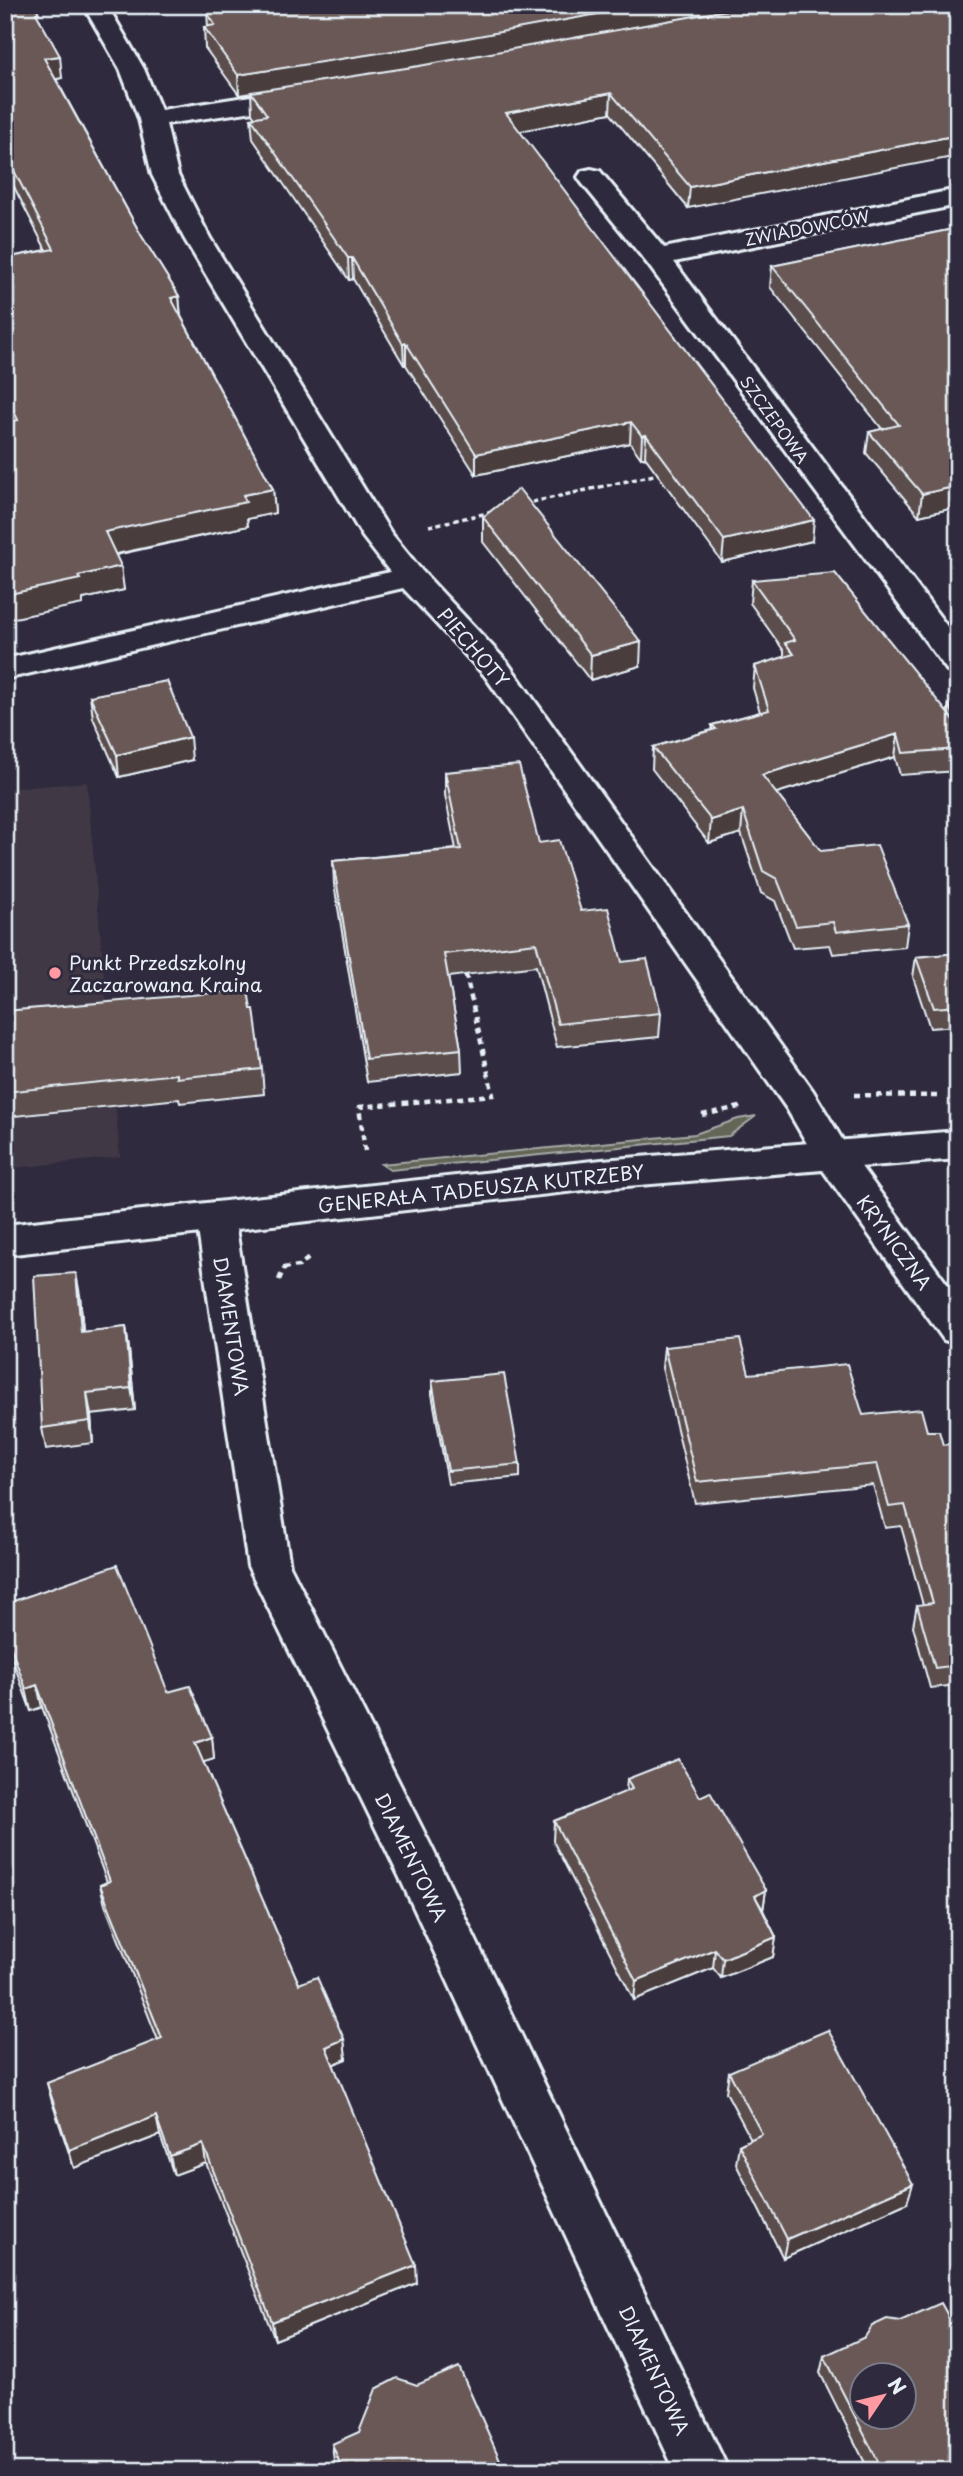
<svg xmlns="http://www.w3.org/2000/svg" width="963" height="2476" font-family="'Playpen Sans',sans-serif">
<rect width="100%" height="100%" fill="#2f2a3d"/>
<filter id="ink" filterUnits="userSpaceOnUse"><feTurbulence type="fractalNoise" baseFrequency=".0143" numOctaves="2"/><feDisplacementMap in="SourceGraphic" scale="14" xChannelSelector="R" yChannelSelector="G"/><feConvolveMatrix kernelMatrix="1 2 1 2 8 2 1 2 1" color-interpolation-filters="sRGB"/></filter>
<g filter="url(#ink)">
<polygon fill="#403845" points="87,782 120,1157 5,1169 5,789"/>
<polygon fill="#636557" stroke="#a6aba8" stroke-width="2" points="756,1116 729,1136 390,1170 381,1164 695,1134 738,1119"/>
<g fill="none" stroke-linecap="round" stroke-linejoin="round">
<g stroke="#e8f1f8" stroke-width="6">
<g id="street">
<polygon points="83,5 107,5 144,69 161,110 302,88 311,91 315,96 311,101 302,104 166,124 178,175 210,238 391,533 421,570 507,662 813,1091 846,1146 958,1299 958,1344 944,1340 820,1166 787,1109 485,676 403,588 5,679 5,659 390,572 363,537 184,238 152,175 139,119 120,69"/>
<polygon points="591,169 600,171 664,248 958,189 958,205 674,262 958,641 958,673 947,670 647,263 582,183 578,177 582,171"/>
<polygon points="215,1202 229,1206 234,1216 290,1566 431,1846 729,2471 675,2471 399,1876 248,1566 196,1216 201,1206"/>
</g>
</g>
<g stroke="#e8f1f8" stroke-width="6">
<polygon id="secondary" points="958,1131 958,1159 602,1188 5,1255 5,1225 602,1160"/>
</g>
<g stroke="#e8f1f8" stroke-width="3.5" stroke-dasharray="5 3.5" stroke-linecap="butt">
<polyline points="524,504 663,473"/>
<polyline points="429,526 492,512"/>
</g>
<g stroke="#e8f1f8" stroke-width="4.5" stroke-dasharray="6 5" stroke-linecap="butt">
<polyline points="854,1095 939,1096"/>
<polyline points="702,1115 744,1106"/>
<polyline points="365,1151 359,1107 493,1095 465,971"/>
<polyline points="283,1268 299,1266 310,1257"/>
<polyline points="279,1280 284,1268"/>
</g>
<use href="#street" fill="#2f2a3d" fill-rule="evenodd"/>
<use href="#secondary" fill="#2f2a3d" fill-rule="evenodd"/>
</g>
<g fill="#5a4d4b" stroke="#e8f1f8" stroke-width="2">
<polygon points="5,5 40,20 62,78 56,79 141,235 179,296 181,316 273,489 275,513 247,519 248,526 116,555 124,590 83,599 83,604 5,409 5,258 46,250 5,169"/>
<polygon points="218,5 958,5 688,208 610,113 519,131 812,541 722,562 645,457 641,458 630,443 476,475 406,365 404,365 353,279 349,280 253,139 251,118 255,117 252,113 251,93 239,95 205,48 204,27 208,27 207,12 221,9"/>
<polygon points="958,228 958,507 919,516 866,453 869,432 882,429 770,287 772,266"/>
<polygon points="483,517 640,666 590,680 483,542"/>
<polygon points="752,580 947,713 949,705 958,704 958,771 900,775 895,757 776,793 821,851 908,924 905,947 833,954 830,945 793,948 775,901 761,893 741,833 709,843 652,769 653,747 712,730 712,725 760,712 753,688 755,666 784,657 784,651 750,603"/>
<polygon points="90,696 192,760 119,777 93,718"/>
<polygon points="445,772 539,843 581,911 622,962 661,1013 659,1037 557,1047 536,966 448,977 461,1049 462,1072 367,1082 334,884 333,861 456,849 445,795"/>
<polygon points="958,953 958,1026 930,1028 913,977 916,957"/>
<polygon points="5,1011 262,1069 264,1094 180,1103 179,1099 5,1117"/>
<polygon points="80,1295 83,1332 126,1327 129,1349 135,1410 91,1415 93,1443 46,1449 42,1428"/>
<polygon points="664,1347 749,1374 863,1415 927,1431 943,1445 958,1443 958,1685 930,1688 913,1626 917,1605 923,1605 901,1526 885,1528 873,1485 695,1503 662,1368"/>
<polygon points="432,1381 520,1464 520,1477 448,1484 432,1394"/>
<polygon points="5,1604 168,1692 212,1737 214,1759 203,1762 299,1984 344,2039 346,2059 333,2064 417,2283 275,2340 206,2163 174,2175 160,2135 74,2168 52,2102 47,2083 158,2040 105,1905 100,1885 107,1882 42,1707 31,1711 5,1639"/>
<polygon points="627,1779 700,1797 766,1890 763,1910 776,1937 773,1957 721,1978 713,1968 634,2000 553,1841 554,1821 626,1792"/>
<polygon points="729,2072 907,2203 783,2258 736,2164 739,2145 751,2139 726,2092"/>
<polygon points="824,2356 958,2471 869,2471 820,2373"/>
<polygon points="332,2444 505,2471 338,2471 334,2461"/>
</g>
<g fill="#4a3e3d" stroke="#e8f1f8" stroke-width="2">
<polygon points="647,5 756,5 419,67 239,95 238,75"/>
<polygon points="60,56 62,78 47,81 44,58"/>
<polygon points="611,93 610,113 506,134 506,113"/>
<polygon points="958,135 958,156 688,208 690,187"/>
<polygon points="348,258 352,258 353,279 349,280"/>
<polygon points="179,296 181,320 171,298"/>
<polygon points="406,343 406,365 404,365 403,344"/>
<polygon points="631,422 630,443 476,475 476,454"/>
<polygon points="646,435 645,457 641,458 642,436"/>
<polygon points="958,486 958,507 919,516 922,494"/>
<polygon points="273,489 275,513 247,519 248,526 107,556 105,532 243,495"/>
<polygon points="814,520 812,541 722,562 724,540"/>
<polygon points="121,566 124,590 83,599 83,604 5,620 5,595 78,576"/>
<polygon points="641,642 640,666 590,680 591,655"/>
<polygon points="898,734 895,757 760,798 762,775"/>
<polygon points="190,737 192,760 119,777 117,755"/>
<polygon points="743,810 741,833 709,843 711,820"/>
<polygon points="76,1273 80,1295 85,1354 81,1332"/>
<polygon points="126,1327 129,1349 135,1410 131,1388"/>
<polygon points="87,1393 91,1415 93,1443 90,1421"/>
<polygon points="37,1685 42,1707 31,1711 26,1689"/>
<polygon points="212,1737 214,1759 198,1764 195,1743"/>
<polygon points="766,1890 763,1910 755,1896"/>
<polygon points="776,1937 773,1957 721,1978 723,1959"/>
<polygon points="715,1949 713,1968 634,2000 636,1981"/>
<polygon points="344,2039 346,2059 328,2067 326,2047"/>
<polygon points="156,2116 160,2135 74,2168 69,2150"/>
<polygon points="203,2144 206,2163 174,2175 170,2156"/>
<polygon points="913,2184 907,2203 783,2258 787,2239"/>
<polygon points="416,2265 417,2283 275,2340 272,2322"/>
<polygon points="5,2413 10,2429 5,2431"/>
<polygon points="958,2461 958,2471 937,2471"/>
</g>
<g fill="#695957" stroke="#e8f1f8" stroke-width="2" fill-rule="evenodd">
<polygon points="5,5 35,5 39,13 36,13 60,56 44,58 141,235 179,296 171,298 273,489 243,495 246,502 105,532 121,566 78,576 80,579 5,595 5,423 18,420 5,392 5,258 54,249 5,153"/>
<polygon points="230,5 647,5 418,47 238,75 204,27 215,25 207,12 231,8"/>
<polygon points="755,5 958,5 958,135 690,187 611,93 506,113 814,520 724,540 646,435 642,436 631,422 476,454 406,343 403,344 352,258 348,258 251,118 267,115 251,92 419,66"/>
<polygon points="958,228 958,486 922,494 869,432 899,425 772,266"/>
<polygon points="519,489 641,642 591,655 483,517"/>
<polygon points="835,573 958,726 958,749 903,753 898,734 762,775 821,851 877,845 908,924 836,932 833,922 796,926 777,879 763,871 743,810 711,820 653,747 716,729 712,725 769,710 755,666 794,654 785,643 795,640 752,580"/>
<polygon points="167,681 190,737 117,755 90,696"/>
<polygon points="958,704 958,725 949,705"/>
<polygon points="519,765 539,843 559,840 581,911 608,908 622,962 647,959 661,1013 558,1024 536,943 444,954 461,1049 366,1059 333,861 461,849 445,772"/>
<polygon points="958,953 958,1006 934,1008 916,957"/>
<polygon points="248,990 251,1009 254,1009 262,1069 177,1078 177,1074 5,1092 5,1011"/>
<polygon points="76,1273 81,1332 126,1327 131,1388 87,1393 90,1421 42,1428 34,1276"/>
<polygon points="740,1339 749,1374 847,1364 863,1415 921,1409 927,1431 939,1431 943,1445 958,1443 958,1665 935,1668 917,1605 933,1603 905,1505 889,1507 877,1464 697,1482 664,1347"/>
<polygon points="504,1374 520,1464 448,1471 432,1381"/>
<polygon points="117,1565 168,1692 190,1686 212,1737 195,1743 299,1984 317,1977 344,2039 326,2047 416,2265 272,2322 203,2144 170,2156 156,2116 69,2150 47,2083 162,2038 100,1885 110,1881 37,1685 26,1689 5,1631 5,1604"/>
<polygon points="678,1759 700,1797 710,1792 766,1890 755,1896 776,1937 723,1959 715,1949 636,1981 554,1821 632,1789 627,1779"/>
<polygon points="828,2030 913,2184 787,2239 739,2145 762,2134 729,2072"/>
<path d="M941 2303 958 2334V2461L937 2471H883L824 2356 865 2337 872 2326 887 2319 900 2321ZM862 2375H904V2417H862Z"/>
<polygon points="459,2367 505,2471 343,2471 332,2444 359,2432 376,2389 397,2378 417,2385"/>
</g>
</g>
<circle fill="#ff9aa2" stroke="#2f2a3d" stroke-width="2.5" cx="55" cy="973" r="7"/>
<g text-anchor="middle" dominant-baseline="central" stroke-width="6" stroke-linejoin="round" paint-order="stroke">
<g font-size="16" fill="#e8f1f8" stroke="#2f2a3d">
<text transform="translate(807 227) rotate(-11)">ZWIADOWCÓW</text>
<text transform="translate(775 419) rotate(54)">SZCZEPOWA</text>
</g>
<g font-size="19" fill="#e8f1f8" stroke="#2f2a3d">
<text transform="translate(474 647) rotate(49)">PIECHOTY</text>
<text transform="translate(481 1188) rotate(-6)">GENERAŁA TADEUSZA KUTRZEBY</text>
<text transform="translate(895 1242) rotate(54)">KRYNICZNA</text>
<text transform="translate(232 1326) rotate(81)">DIAMENTOWA</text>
<text transform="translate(412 1857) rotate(64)">DIAMENTOWA</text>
<text transform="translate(655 2370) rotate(65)">DIAMENTOWA</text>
</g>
<g font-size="19" fill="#e8f1f8" stroke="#2f2a3d" text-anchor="start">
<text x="69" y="962">Punkt Przedszkolny<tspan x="69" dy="22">Zaczarowana Kraina</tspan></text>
</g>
</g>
<rect width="963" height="2476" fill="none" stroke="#2f2a3d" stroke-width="28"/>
<rect x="14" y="14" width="935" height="2448" fill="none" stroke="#e8f1f8" stroke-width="2.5" filter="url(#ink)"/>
<g transform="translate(883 2396) rotate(55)"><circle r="33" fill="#2f2a3d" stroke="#797a88" stroke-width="2"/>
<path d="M0-5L12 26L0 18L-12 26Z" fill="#ff9aa2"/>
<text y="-10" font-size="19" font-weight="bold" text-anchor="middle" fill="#e8f1f8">N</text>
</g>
</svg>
